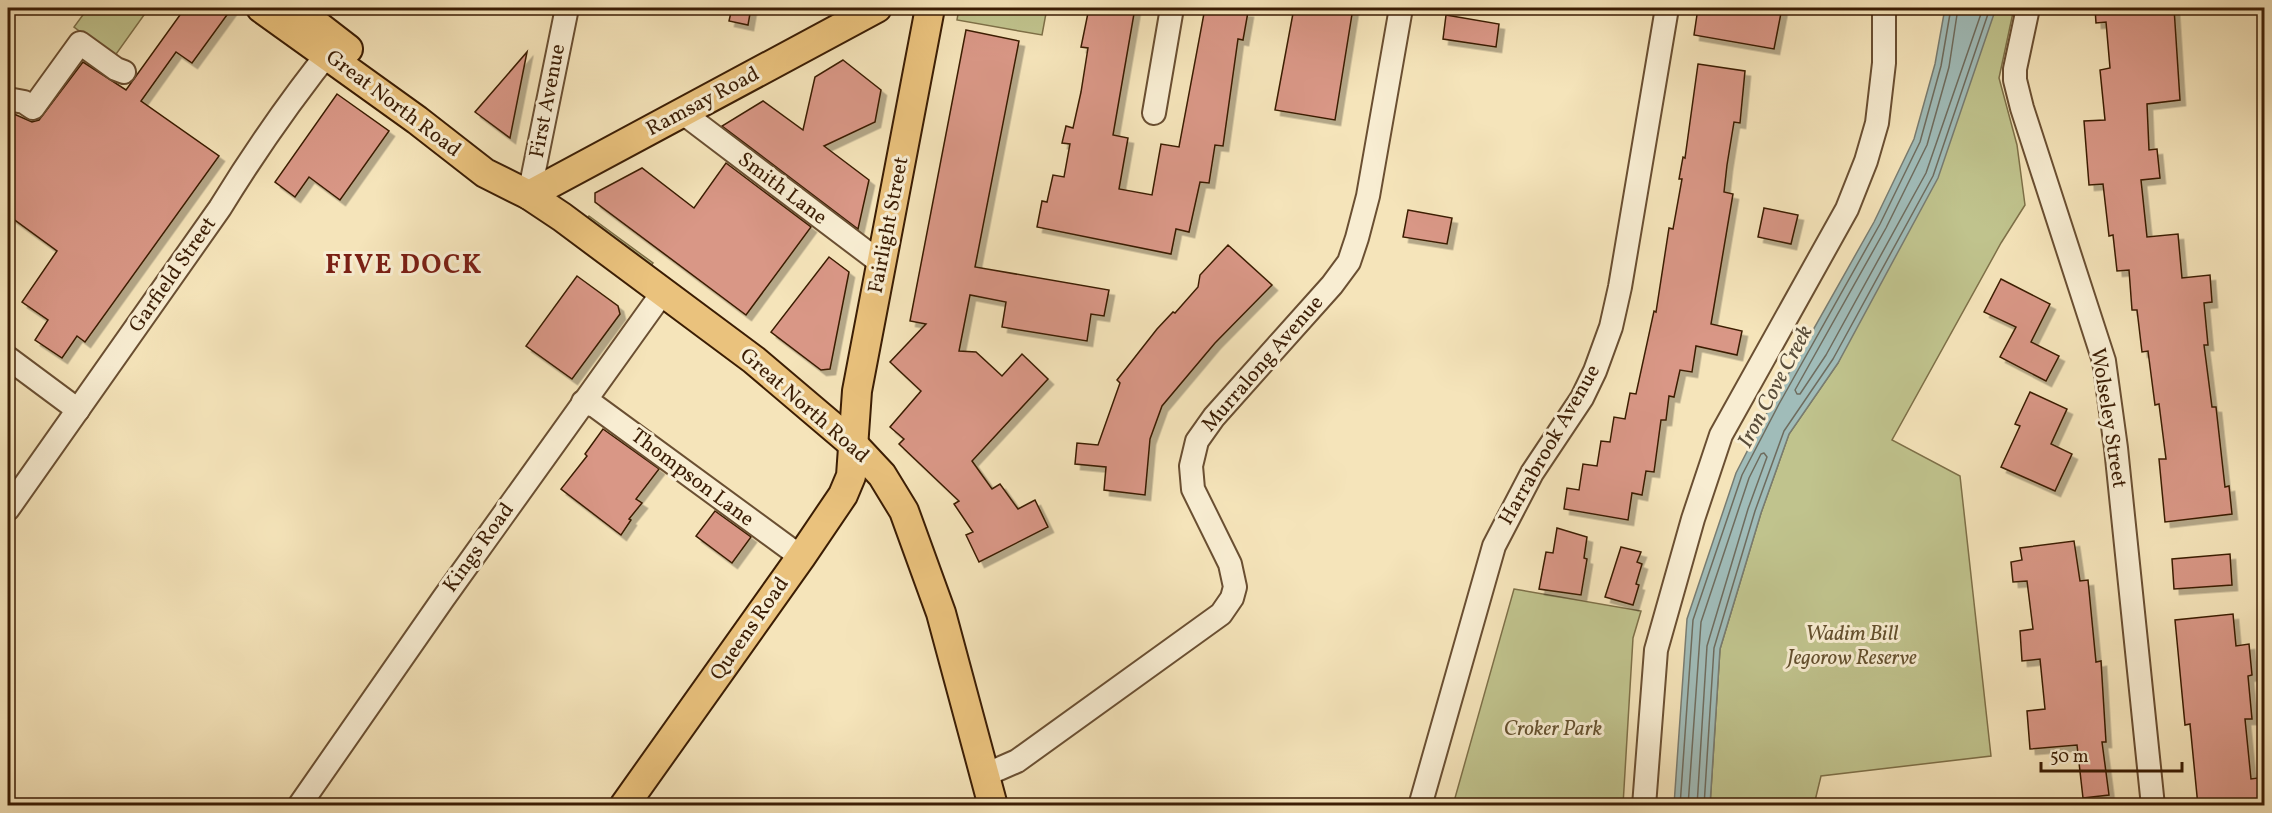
<svg xmlns="http://www.w3.org/2000/svg" width="2272" height="813" font-family="Vollkorn,serif">
<defs>
<filter id="shadow"><feDropShadow dx="5.5" dy="5.5" stdDeviation="0" flood-color="#0004"/></filter>
</defs>
<rect width="100%" height="100%" fill="#f5e4ba"/>
<filter id="stains"><feTurbulence type="fractalNoise" baseFrequency=".00333" numOctaves="4"/><feColorMatrix values="0 0 0 0 .2 0 0 0 0 .09 0 0 0 0 .02 0 0 0 .5 -.17"/></filter>
<radialGradient id="worn" r=".72"><stop offset=".6" stop-color="#630" stop-opacity="0"/><stop offset="1" stop-color="#630" stop-opacity=".3"/></radialGradient>
<g fill="#c0c38d" stroke="#7e7048" stroke-width="1.5">
<polygon points="88,8 149,8 114,57 74,27"/>
<polygon points="959,8 1047,8 1042,35 957,20"/>
<polygon points="1996,8 2014,8 1999,78 2017,145 2025,205 2001,243 1892,440 1960,476 1991,756 1821,776 1814,805 1710,806 1720,649 1761,513 1789,434 1838,363"/>
<polygon points="589,216 653,263 650,267 586,220"/>
<polygon points="1514,589 1641,611 1633,638 1623,805 1453,805"/>
</g>
<polygon fill="#a0bcb9" stroke="#787c71" stroke-width="1.5" points="1945,8 1996,8 1938,178 1838,363 1789,434 1761,513 1720,649 1710,805 1674,805 1687,619 1736,473 1773,401 1874,222 1914,139 1935,64"/>
<g fill="none" stroke-linecap="round" stroke-linejoin="round">
<g stroke="#6e6c5e" stroke-width="1.5">
<polyline points="1958,8 1949,67 1927,145 1886,228 1795,390 1797,394 1800,394 1826,355 1926,173 1983,8"/>
<polyline points="1680,806 1693,620 1742,475 1779,404 1880,224 1920,142 1941,66 1951,8"/>
<polyline points="1688,806 1701,622 1749,478 1761,454 1764,453 1767,457 1748,509 1707,646 1697,806"/>
<polyline points="1704,806 1714,648 1755,511 1784,431 1833,359 1933,176 1990,8"/>
</g>
</g>
<g fill="#d99786" stroke="#3b1d04" stroke-width="1.5" filter="url(#shadow)">
<polygon points="185,8 232,8 192,63 176,52 141,101 219,156 85,342 77,336 62,358 35,340 48,320 22,302 57,251 8,215 8,123 14,114 32,122 39,120 83,62 126,90"/>
<polygon points="732,8 751,8 748,25 729,21"/>
<polygon points="1089,8 1135,8 1113,135 1128,138 1119,189 1152,195 1161,144 1179,147 1205,8 1248,12 1243,40 1238,39 1223,146 1215,145 1209,183 1200,182 1189,232 1176,229 1171,254 1037,227 1042,201 1047,202 1053,175 1064,177 1070,144 1062,143 1066,126 1073,128 1081,92 1088,48 1081,47"/>
<polygon points="1294,8 1353,8 1335,120 1275,110"/>
<polygon points="1698,8 1782,8 1774,49 1694,35"/>
<polygon points="2095,8 2174,8 2180,100 2147,104 2149,150 2157,149 2160,178 2141,180 2147,237 2178,234 2182,278 2210,275 2212,302 2204,303 2208,345 2204,345 2212,407 2216,407 2225,487 2229,486 2232,514 2165,522 2159,459 2166,459 2159,404 2155,405 2148,351 2142,352 2137,310 2132,310 2129,270 2117,271 2113,235 2109,236 2103,184 2089,185 2084,121 2105,120 2100,70 2110,68 2106,22 2096,23"/>
<polygon points="1446,15 1499,24 1496,47 1443,39"/>
<polygon points="966,30 1019,41 975,267 1109,290 1104,316 1091,314 1087,341 1002,327 1006,302 970,295 959,351 976,352 1002,376 1022,354 1048,379 972,461 992,489 1000,484 1018,509 1035,500 1048,527 979,562 966,535 973,532 954,504 959,501 899,444 904,439 890,427 921,391 890,362 926,324 910,321"/>
<polygon points="527,52 510,138 475,112"/>
<polygon points="843,60 881,90 875,122 824,146 869,180 858,229 722,126 763,101 803,130 815,77"/>
<polygon points="1698,64 1745,71 1740,123 1734,122 1727,165 1724,192 1733,194 1711,324 1742,331 1737,355 1696,346 1692,372 1680,370 1674,397 1669,396 1666,420 1661,420 1654,472 1646,471 1642,495 1632,493 1628,520 1564,509 1567,488 1579,490 1583,464 1597,466 1601,441 1610,442 1614,417 1625,419 1630,393 1636,394 1654,311 1656,312 1669,228 1673,229 1682,179 1679,179 1683,157 1685,158"/>
<polygon points="337,94 389,131 340,200 309,177 295,197 275,182"/>
<polygon points="726,163 811,227 746,315 595,202 595,193 642,168 694,208"/>
<polygon points="1764,208 1798,215 1791,244 1758,237"/>
<polygon points="1408,210 1452,218 1447,244 1403,237"/>
<polygon points="1228,245 1272,285 1215,343 1162,406 1150,439 1145,495 1104,490 1106,467 1075,464 1077,443 1098,445 1120,383 1117,380 1157,329 1173,312 1175,313 1198,287 1200,275"/>
<polygon points="829,257 849,272 830,369 821,370 771,332"/>
<polygon points="577,276 618,306 620,314 572,379 526,346"/>
<polygon points="2001,279 2050,304 2031,342 2059,356 2046,381 2000,357 2016,327 1984,312"/>
<polygon points="2030,392 2067,409 2051,444 2072,454 2055,491 2001,467 2020,426 2015,424"/>
<polygon points="603,429 659,469 636,499 642,503 629,519 631,520 621,535 561,489 587,456 585,454"/>
<polygon points="715,511 751,537 732,563 696,536"/>
<polygon points="1557,528 1587,537 1584,558 1587,559 1581,595 1539,589 1546,552 1553,553"/>
<polygon points="2074,541 2080,581 2088,580 2096,662 2101,661 2106,742 2102,742 2109,795 2083,798 2077,745 2030,749 2027,711 2045,709 2040,659 2022,661 2020,631 2033,629 2027,581 2013,582 2011,562 2022,560 2020,548"/>
<polygon points="1621,547 1641,552 1637,562 1642,564 1636,584 1639,585 1633,605 1605,597"/>
<polygon points="2230,554 2232,585 2174,589 2172,559"/>
<polygon points="2233,614 2236,646 2249,644 2252,675 2248,676 2252,719 2245,719 2251,779 2258,778 2260,804 2198,806 2190,724 2185,725 2175,620"/>
</g>
<g fill="none" stroke-linecap="round" stroke-linejoin="round">
<g stroke="#6a4f32" stroke-width="26">
<g id="minor">
<polyline points="2028,8 2015,69 2015,80 2022,108 2104,361 2116,448 2153,806"/>
<polyline points="8,99 24,102 33,108 80,43 116,69 124,72"/>
<polyline points="683,113 881,263"/>
<polyline points="1154,113 1172,8"/>
<polyline points="529,195 567,8"/>
<polyline points="8,358 78,410"/>
<polyline points="583,402 595,406 801,557"/>
<path d="M8 509 220 208C255 151 294 95 337 42"/>
<polyline points="985,775 1017,761 1221,614 1232,598 1235,587 1230,564 1193,489 1191,466 1197,441 1214,417 1332,285 1349,262 1357,238 1368,196 1401,8"/>
<polyline points="299,806 443,599 663,292"/>
<polyline points="1420,806 1494,546 1532,473 1582,398 1595,371 1611,327 1620,287 1667,8"/>
<polyline points="1644,806 1656,650 1693,519 1721,435 1847,209 1866,161 1877,123 1884,63 1884,8"/>
</g>
</g>
<g stroke="#3b1d04" stroke-width="32">
<g id="major">
<polyline points="261,8 417,120 485,173 529,195 562,217 754,360 853,444 882,475 904,511 941,613 993,806"/>
<polyline points="295,8 348,49"/>
<polyline points="529,195 877,8"/>
<polyline points="624,806 801,557 843,495 851,476 857,391 930,8"/>
</g>
</g>
<use href="#minor" stroke="#f8edd2" stroke-width="22"/>
<use href="#major" stroke="#eac27d" stroke-width="28"/>
</g>
<g text-anchor="middle" dominant-baseline="central" stroke-width="6" stroke-linejoin="round" paint-order="stroke">
<g font-size="21" fill="#3b1d04" stroke="#f8edd2">
<text transform="translate(548 101) rotate(-79)">First Avenue</text>
<text transform="translate(703 102) rotate(-28)">Ramsay Road</text>
<text transform="translate(393 104) rotate(37)">Great North Road</text>
<text transform="translate(782 189) rotate(37)">Smith Lane</text>
<text transform="translate(889 225) rotate(-79)">Fairlight Street</text>
<text transform="translate(173 275) rotate(-55)">Garfield Street</text>
<text transform="translate(1263 364) rotate(-49)">Murralong Avenue</text>
<text transform="translate(804 406) rotate(41)">Great North Road</text>
<text transform="translate(2108 418) rotate(81)">Wolseley Street</text>
<text transform="translate(1550 445) rotate(-60)">Harrabrook Avenue</text>
<text transform="translate(692 478) rotate(37)">Thompson Lane</text>
<text transform="translate(479 548) rotate(-54)">Kings Road</text>
<text transform="translate(750 629) rotate(-55)">Queens Road</text>
</g>
<g font-size="21" font-style="italic" fill="#634f2d" stroke="#f8edd2">
<text x="1852" y="634">Wadim Bill<tspan x="1852" dy="24">Jegorow Reserve</tspan></text>
<text x="1553" y="729">Croker Park</text>
</g>
<g font-size="22" font-style="italic" fill="#594d3a" stroke="#f8edd2">
<text transform="translate(1776 387) rotate(-62)">Iron Cove Creek</text>
</g>
<g font-size="27" font-weight="bold" letter-spacing="1.5" fill="#7a1f14" stroke="#f8edd2">
<text x="404" y="266">FIVE DOCK</text>
</g>
</g>
<rect width="2272" height="813" fill="none" stroke="#f5e4ba" stroke-width="30"/>
<rect x="9" y="9" width="2254" height="795" fill="none" stroke="#3b1d04" stroke-width="3"/>
<rect x="15" y="15" width="2242" height="783" fill="none" stroke="#3b1d04" stroke-width="1.5"/>
<path d="M2041 762v9h141v-9" fill="none" stroke="#3b1d04" stroke-width="3"/>
<text x="2050" y="762" font-size="18" fill="#3b1d04" stroke="#f8edd2" stroke-width="4.5" paint-order="stroke">50 m</text>
<rect width="100%" height="100%" filter="url(#stains)"/>
<rect width="100%" height="100%" fill="url(#worn)"/>
</svg>
